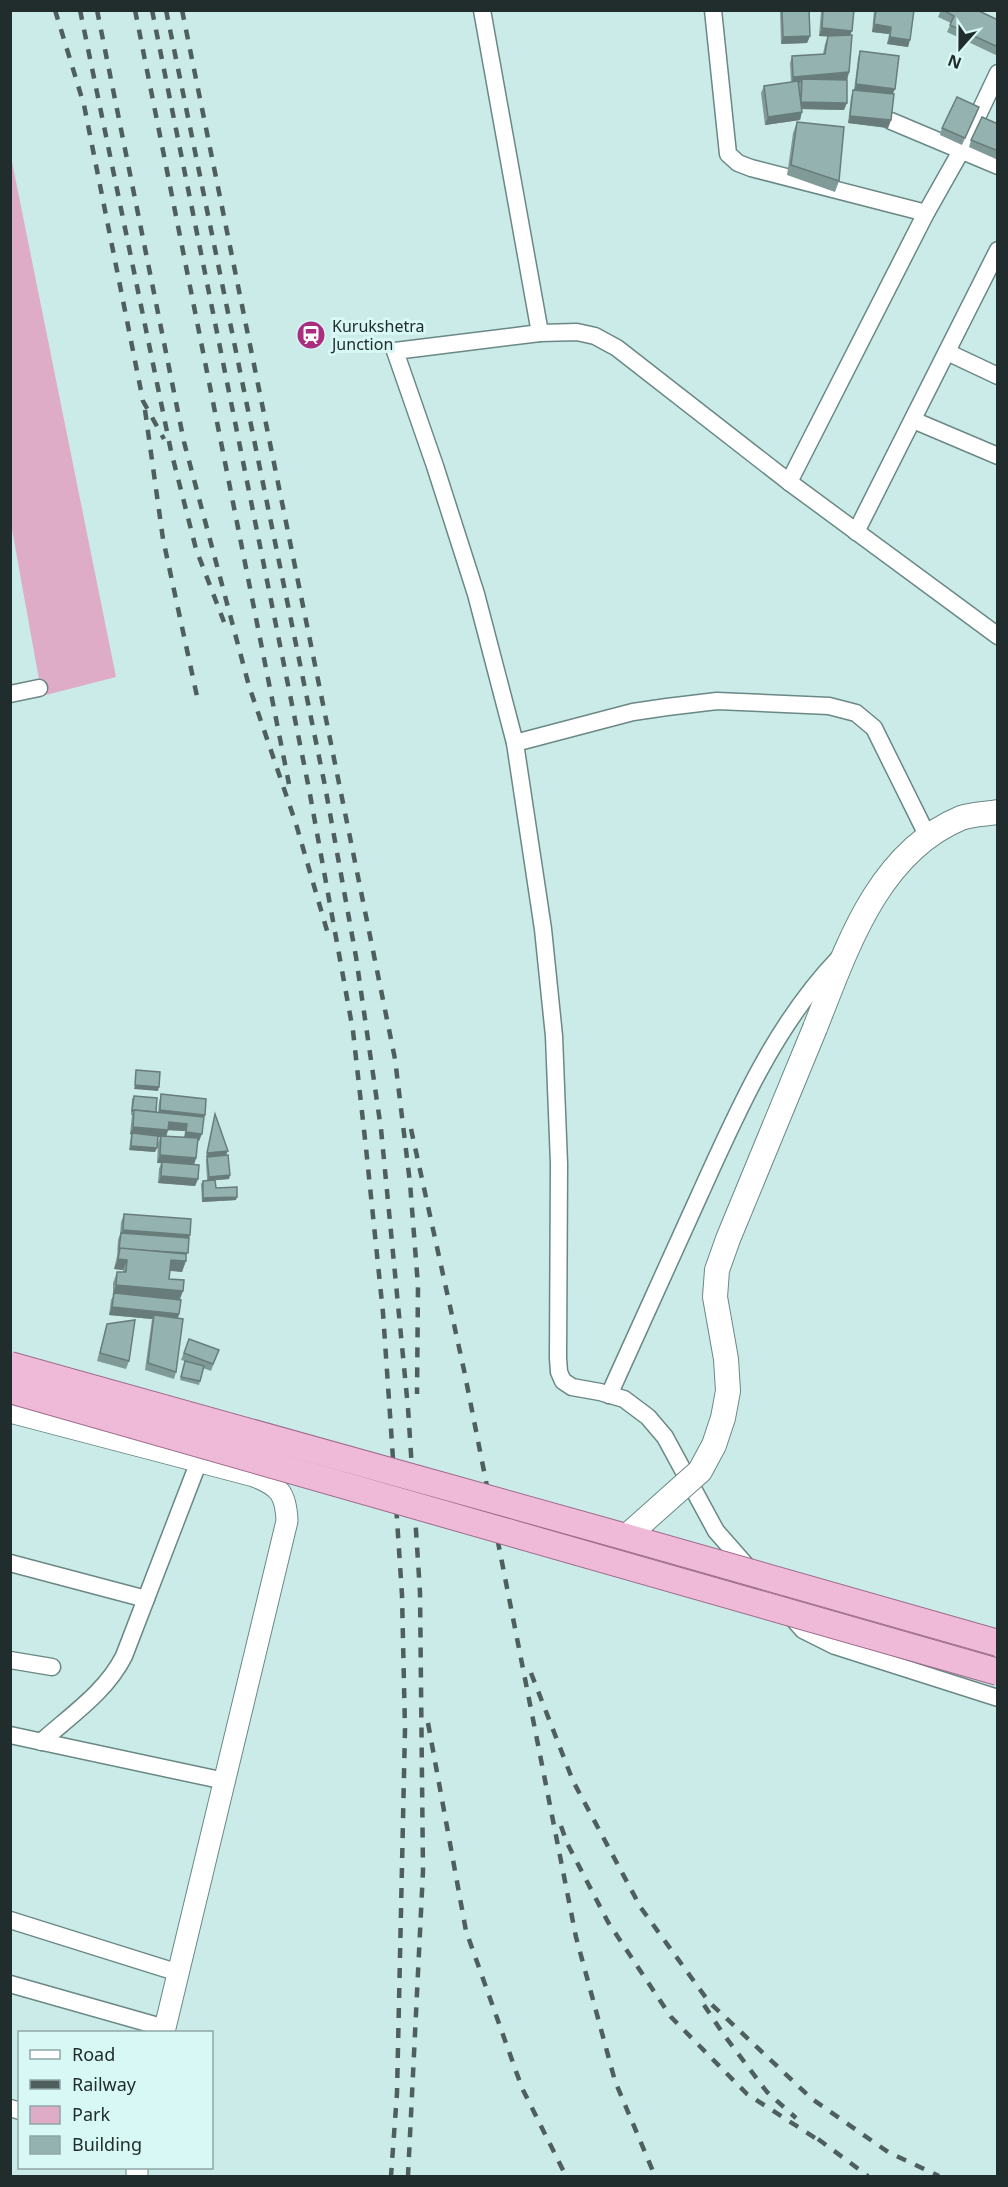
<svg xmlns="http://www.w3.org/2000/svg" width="1008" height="2187" font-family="'Noto Sans',sans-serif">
<rect width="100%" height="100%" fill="#caebe8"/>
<polygon fill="#dfacc8" points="10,162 12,162 116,677 42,696 11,524"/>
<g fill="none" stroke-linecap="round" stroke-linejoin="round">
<g stroke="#6a8886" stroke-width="19">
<g id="minor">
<polyline points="482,10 540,333"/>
<polyline points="713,10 728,154 738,163 751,168 926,213"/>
<polyline points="891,121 998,166"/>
<polyline points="947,352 998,376"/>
<polyline points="913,420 998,456"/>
<polyline points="789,482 926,213 961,151 998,73"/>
<polyline points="856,532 998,250"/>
<polyline points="998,636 789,482 617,348 595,336 577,332 540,333 395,351 435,466 476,594 515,743 543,929 554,1036 559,1164 558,1358 559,1372 563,1381 572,1387 600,1392 624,1399 648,1417 665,1437 716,1531 803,1630 835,1646 998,1698"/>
<polyline points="10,694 39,688"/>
<polyline points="515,743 633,712 667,707 717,701 829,706 856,713 874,728 928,837"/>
<path d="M609 1395C639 1328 670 1261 700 1194 737 1112 775 1025 838 959"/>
<polyline points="10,1563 146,1599"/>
<polyline points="10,1660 52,1667"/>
<polyline points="10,1735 225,1781"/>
<path d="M41 1742C71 1715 106 1692 124 1656L199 1461"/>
<polyline points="10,1920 179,1973"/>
<polyline points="10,1984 165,2028"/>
<polyline points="10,2108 20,2111"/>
</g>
</g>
<g stroke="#6a8886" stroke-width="23">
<g id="tertiary">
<path d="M10 1412 254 1476C279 1486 286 1493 287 1521L164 2032"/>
<polyline points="137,2176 137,2168"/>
</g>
</g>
<g stroke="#6a8886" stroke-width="26">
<path id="secondary" d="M815 1028C846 950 877 853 961 818 972 814 986 814 998 812"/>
</g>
<use href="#minor" stroke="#fff" stroke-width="16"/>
<use href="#tertiary" stroke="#fff" stroke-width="21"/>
<use href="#secondary" stroke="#fff" stroke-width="24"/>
<g stroke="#4e5f5e" stroke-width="4.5" stroke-dasharray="10 10" stroke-linecap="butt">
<polyline points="55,10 84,105 143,401 164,439"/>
<polyline points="80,10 171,451 196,549 224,622"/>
<polyline points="97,10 184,442 249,686 296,824 328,934"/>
<polyline points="135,10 289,784"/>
<polyline points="152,10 309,789 353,1031 366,1148 383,1313 391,1429 402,1595 405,1729 397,2093 391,2176"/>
<polyline points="166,10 325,786 356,957 381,1129 408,1408 420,1592 423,1871 408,2176"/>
<polyline points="182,10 395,1059 410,1183 418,1286 417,1394"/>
<polyline points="145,410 163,539 198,701"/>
<polyline points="411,1129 464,1370 576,1937 615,2081 655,2176"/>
<polyline points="531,1673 573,1781 641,1908 709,2002 812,2099 888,2152 939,2176"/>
<polyline points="428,1723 466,1931 522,2088 566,2176"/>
<polyline points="561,1826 567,1843 608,1922 671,2017 747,2094 823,2143"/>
<polyline points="704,2005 724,2035 767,2092 796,2118"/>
<polyline points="818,2139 868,2176"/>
</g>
<g stroke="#6a8886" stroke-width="26" stroke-linecap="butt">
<polyline id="secondary-bridge" points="626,1537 700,1471 714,1445 723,1418 728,1391 726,1359 715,1297 717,1270 728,1239 815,1028"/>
</g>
<g stroke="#9f6b8b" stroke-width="28" stroke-linecap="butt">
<g id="primary-bridge">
<polyline points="10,1365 626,1537 998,1643"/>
<polyline points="10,1390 998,1672"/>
</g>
</g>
<use href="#secondary-bridge" stroke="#fff" stroke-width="24"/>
<use href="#primary-bridge" stroke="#eebad8" stroke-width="26"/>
</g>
<g fill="#7f9a97" fill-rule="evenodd">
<polygon points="780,10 809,10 810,36 807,43 781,44"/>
<polygon points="817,10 854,10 850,35 849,72 847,80 844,110 802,109 800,120 765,125 761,93 764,86 791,82 790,63 792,56 823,54 825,44 828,36 819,36 821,11"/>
<polygon points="874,10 914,10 908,47 887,44 889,34 872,32"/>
<polygon points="941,10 977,10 998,20 998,56 947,32 951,23 938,17"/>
<polygon points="860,51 893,94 891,120 888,128 848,123 851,97 854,90 858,58"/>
<polygon points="976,114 962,145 940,135 942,128"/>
<polygon points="797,122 839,181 835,192 787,175 793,133"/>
<polygon points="998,124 998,160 969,147 971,140"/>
<path d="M161 1094 203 1118 199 1141H197L196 1158 194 1164 198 1179 195 1186 158 1183 159 1169 161 1163H157L158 1143 160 1137H158L155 1152 129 1150 131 1135 130 1134 132 1115H131L132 1099 134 1096 156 1112 158 1113 159 1102ZM168 1130 185 1131 184 1137 166 1136Z"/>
<polygon points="207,1157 230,1175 229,1179 215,1180 216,1188 236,1200 202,1202 201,1184 203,1181 207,1180 206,1161"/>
<polygon points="124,1214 189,1239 186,1258 182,1272 170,1271 169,1279 180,1300 178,1318 176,1372 174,1379 145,1370 152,1319 109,1315 111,1300 113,1296 113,1283 117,1272 123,1272 123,1270 114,1269 117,1256 118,1240 120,1234 121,1222"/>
<polygon points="107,1324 129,1361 126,1369 97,1361"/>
<polygon points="189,1339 219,1350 211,1371 203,1368 199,1385 180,1380 185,1361 181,1360"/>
</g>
<g fill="#687d7b">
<polygon points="874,24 891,27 889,34 872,32"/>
<polygon points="822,28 852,31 849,38 819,36"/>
<polygon points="810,36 807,43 781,44 783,37"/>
<polygon points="890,37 910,40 908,47 887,44"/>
<polygon points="849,72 847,80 802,79 800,83 791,84 793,77"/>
<polygon points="856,84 895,89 892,96 854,91"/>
<polygon points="801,102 847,103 844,110 799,109"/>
<polygon points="802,112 800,120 765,125 768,117"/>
<polygon points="850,116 891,120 888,128 848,123"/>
<polygon points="135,1085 159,1087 158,1091 134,1089"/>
<polygon points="160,1110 205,1115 202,1122 157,1118"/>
<polygon points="169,1122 187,1124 185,1131 166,1130"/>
<polygon points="133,1127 168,1130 166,1138 130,1134"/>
<polygon points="186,1132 202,1134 199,1141 184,1139"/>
<polygon points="131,1146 157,1148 155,1152 129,1150"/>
<polygon points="228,1151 226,1155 206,1157 207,1153"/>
<polygon points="160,1155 196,1158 194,1165 157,1163"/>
<polygon points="230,1175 229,1179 207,1181 209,1177"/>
<polygon points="161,1176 198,1179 195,1186 158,1183"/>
<polygon points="237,1197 236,1200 202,1202 203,1198"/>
<polygon points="123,1230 190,1235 188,1242 120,1237"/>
<polygon points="118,1259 127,1260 123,1270 114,1269"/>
<polygon points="171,1260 186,1261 182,1272 167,1270"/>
<polygon points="116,1285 183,1291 179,1302 114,1293 112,1296"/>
<polygon points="112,1307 179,1314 177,1322 154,1315 152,1319 109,1315"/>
</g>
<g fill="#94b3b0" stroke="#687d7b" stroke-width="1.5">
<polygon points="782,10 809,10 810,36 783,37"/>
<polygon points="823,10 854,10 852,31 822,28"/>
<polygon points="876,10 914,10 910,40 890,37 891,27 874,24"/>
<polygon points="943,10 977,10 998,20 998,47 950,25 954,16"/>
<polygon points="852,35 849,72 793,77 792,56 825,54 828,36"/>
<polygon points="860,51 899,56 895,89 856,84"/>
<polygon points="802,79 847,80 847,103 801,102"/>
<polygon points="798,81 802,112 768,117 764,86"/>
<polygon points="853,90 894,94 891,120 850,116"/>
<polygon points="957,97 979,107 965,138 942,128"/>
<polygon points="982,117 998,124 998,151 971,140"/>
<polygon points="797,122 844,127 839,181 791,165"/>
<polygon points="136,1070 160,1072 159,1087 135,1085"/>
<polygon points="161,1094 206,1099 205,1115 160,1110"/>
<polygon points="134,1096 157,1098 156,1112 134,1110 134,1111 132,1111"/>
<polygon points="134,1110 204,1117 202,1134 186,1132 187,1124 169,1122 168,1130 133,1127"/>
<polygon points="215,1114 228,1151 207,1153"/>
<polygon points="132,1133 158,1136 157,1148 131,1146"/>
<polygon points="161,1136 198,1138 196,1158 160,1155"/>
<polygon points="228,1155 230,1175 209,1177 207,1157"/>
<polygon points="162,1162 199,1165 198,1179 161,1176"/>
<polygon points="215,1180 216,1188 237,1187 237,1197 203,1198 203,1181"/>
<polygon points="124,1214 191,1219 190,1235 123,1230"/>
<polygon points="121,1233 189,1238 188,1253 119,1249"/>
<polygon points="120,1248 186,1254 186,1261 171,1260 169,1279 184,1280 183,1291 116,1285 117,1272 126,1272 127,1260 118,1259"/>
<polygon points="114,1293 181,1300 179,1314 112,1307"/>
<polygon points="154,1315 183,1319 176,1372 148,1363"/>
<polygon points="135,1320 129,1361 100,1353 107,1324"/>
<polygon points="189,1339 219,1350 213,1364 184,1353"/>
<polygon points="185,1361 204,1366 200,1381 181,1377"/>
</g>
<defs>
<g id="station-disc" transform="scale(1.5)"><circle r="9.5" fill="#aa2e80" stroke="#d7f8f5"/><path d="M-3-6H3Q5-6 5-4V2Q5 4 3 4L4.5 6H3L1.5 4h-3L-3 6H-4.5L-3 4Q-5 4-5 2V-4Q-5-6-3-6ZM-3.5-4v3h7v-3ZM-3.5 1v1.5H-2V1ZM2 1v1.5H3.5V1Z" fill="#fff"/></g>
</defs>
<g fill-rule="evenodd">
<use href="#station-disc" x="311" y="335"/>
</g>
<g text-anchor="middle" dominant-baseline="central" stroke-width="6" stroke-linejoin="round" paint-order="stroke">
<g font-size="16" fill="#212d2c" stroke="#d7f8f5" text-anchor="start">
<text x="332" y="326">Kurukshetra<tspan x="332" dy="18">Junction</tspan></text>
</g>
</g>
<rect width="1008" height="2187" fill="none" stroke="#212d2c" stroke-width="24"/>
<rect x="18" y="2031" width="195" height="138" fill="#d7f8f5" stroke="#8ea7a5" stroke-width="1.5"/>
<rect x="30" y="2050" width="30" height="9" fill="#ffffff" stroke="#8ea7a5" stroke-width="1.5"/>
<text x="72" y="2061" font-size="18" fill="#212d2c">Road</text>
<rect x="30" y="2080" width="30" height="9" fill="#4e5f5e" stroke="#8ea7a5" stroke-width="1.5"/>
<text x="72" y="2091" font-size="18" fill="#212d2c">Railway</text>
<rect x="30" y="2106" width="30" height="18" fill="#dfacc8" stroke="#8ea7a5" stroke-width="1.5"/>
<text x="72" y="2121" font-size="18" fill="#212d2c">Park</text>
<rect x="30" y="2136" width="30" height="18" fill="#94b3b0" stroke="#8ea7a5" stroke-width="1.5"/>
<text x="72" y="2151" font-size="18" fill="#212d2c">Building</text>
<g transform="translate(960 48) rotate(201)" stroke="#d7f8f5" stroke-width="4.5" paint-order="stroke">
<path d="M0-4.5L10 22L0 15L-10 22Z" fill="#212d2c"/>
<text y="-9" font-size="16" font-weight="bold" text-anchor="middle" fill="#212d2c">N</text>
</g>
</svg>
